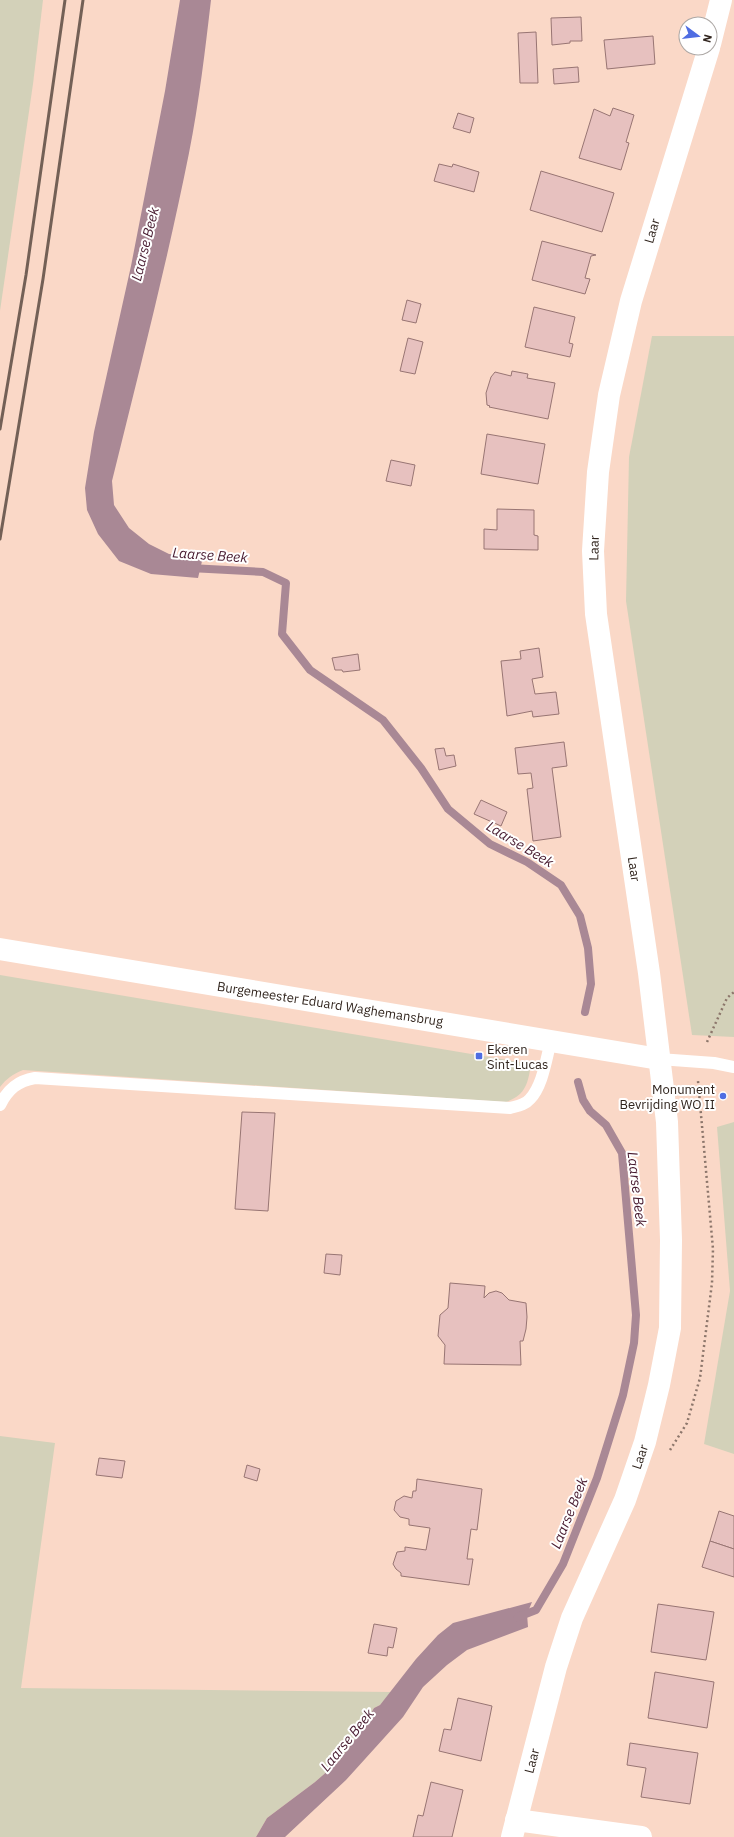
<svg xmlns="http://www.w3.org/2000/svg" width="734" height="1837" font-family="'IBM Plex Sans',sans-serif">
<rect width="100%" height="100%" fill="#fad8c7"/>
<g fill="#d3d1b9">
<polygon points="0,0 43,0 33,84 0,311"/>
<polygon points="652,336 734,336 734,1037 692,1035 626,601 629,457"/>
<path d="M0 975 531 1064C528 1083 526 1095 506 1102L23 1070C13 1074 6 1079 0 1087Z"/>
<polygon points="734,1122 734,1454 704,1444 730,1291 717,1127"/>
<polygon points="0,1436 55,1443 21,1688 391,1692 380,1705 374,1708 356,1738 338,1762 315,1782 267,1818 256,1837 0,1837"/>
</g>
<g fill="#a98895">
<path d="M180 0H211C205 51 199 103 189 153 167 263 139 372 112 481L114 505 129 528 149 544 169 554 203 557 198 578 151 574 119 561 98 534 87 510 85 488 94 432 131 266 165 91Z"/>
<polygon points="532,1602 527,1614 528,1627 467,1650 447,1665 423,1687 403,1717 346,1780 285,1837 256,1837 267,1818 315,1782 338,1762 356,1738 374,1708 380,1705 416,1659 438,1635 453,1623"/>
</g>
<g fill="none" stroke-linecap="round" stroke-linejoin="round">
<g stroke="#a98895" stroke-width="8">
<polyline points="190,568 263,572 286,583 282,634 310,670 383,720 421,768 448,809 490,844 527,862 561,885 580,916 588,948 591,984 585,1012"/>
<polyline points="518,1617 536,1610 563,1564 597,1478 623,1395 634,1343 636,1315 622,1153 606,1125 590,1111 583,1100 578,1082"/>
</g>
</g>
<g fill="#e7c1bf" stroke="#987573">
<polygon points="581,17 582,41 570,41 570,43 552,45 551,18"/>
<polygon points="536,32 538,83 520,83 518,33"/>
<polygon points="653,36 655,64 607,69 604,40"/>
<polygon points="578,67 579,82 554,84 553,69"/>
<polygon points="613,108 634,115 626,142 629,143 621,170 579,158 594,109 610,116"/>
<polygon points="458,113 474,118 470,133 453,128"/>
<polygon points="439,164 452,167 453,164 479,172 474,192 434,181"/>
<polygon points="541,171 614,193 602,232 530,210"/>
<polygon points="542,241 596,255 591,256 585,278 590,279 585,294 532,280"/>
<polygon points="407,300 421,304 416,323 402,320"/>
<polygon points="534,307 575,317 569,343 573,344 570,357 525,347"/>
<polygon points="408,338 423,342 415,374 400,371"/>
<polygon points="512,371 528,374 527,378 555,383 548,419 489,407 490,406 487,405 486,393 491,377 495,372 511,376"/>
<polygon points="487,434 545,444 538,484 481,474"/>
<polygon points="391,460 415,465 411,486 386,481"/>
<polygon points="497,509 534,510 534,535 538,536 538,550 484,549 484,529 497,530"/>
<polygon points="539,648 543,677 532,679 535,694 556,692 559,714 533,717 532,711 507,716 501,661 521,659 520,651"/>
<polygon points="358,654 360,670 343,672 342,670 335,670 332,658"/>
<polygon points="564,742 567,766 552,768 561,837 533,841 527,789 533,788 531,773 518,774 515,748"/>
<polygon points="444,748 446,756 454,755 456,766 439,770 435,749"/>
<polygon points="481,800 507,812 501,826 474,814"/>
<polygon points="242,1112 275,1113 268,1211 235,1209"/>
<polygon points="326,1254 342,1255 340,1275 324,1273"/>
<polygon points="450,1283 485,1286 484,1298 489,1293 496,1291 502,1293 509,1300 526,1303 527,1317 526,1329 523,1341 520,1341 521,1365 444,1364 445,1345 438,1336 440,1315 448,1308"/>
<polygon points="99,1458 125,1461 122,1478 96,1475"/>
<polygon points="247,1465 260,1469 257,1481 244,1477"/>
<polygon points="417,1479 482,1489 477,1530 471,1529 467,1559 473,1559 469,1585 401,1576 401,1573 396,1569 393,1564 397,1552 405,1551 405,1547 426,1550 430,1528 409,1525 409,1519 400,1517 394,1510 396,1501 404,1496 412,1498 413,1491 416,1491"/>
<polygon points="719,1511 734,1516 734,1549 710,1541"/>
<polygon points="710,1541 734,1549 734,1577 702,1567"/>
<polygon points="658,1604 714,1612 706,1660 651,1652"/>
<polygon points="374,1624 397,1628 393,1648 388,1647 387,1656 368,1653"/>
<polygon points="655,1672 714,1682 707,1728 648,1718"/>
<polygon points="458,1698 492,1706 481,1761 439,1751 444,1729 451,1730"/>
<polygon points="630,1743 698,1753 690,1804 641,1797 646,1768 627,1765"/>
<polygon points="431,1782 463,1790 452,1837 413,1837 418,1815 423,1816"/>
</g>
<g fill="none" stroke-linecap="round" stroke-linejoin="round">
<g stroke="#8c766b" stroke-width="2.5" stroke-dasharray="2 3" stroke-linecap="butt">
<polyline points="707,1042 727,998 734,992"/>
<polyline points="670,1450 687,1423 700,1378 712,1283 713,1249 698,1081"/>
</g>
<g stroke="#fff" stroke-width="12">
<polyline points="659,1059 714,1063 734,1067"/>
<path d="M0 1105C8 1089 18 1081 35 1078L510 1108C517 1106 525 1105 530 1099 543 1085 546 1059 551 1041"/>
</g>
<g stroke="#fff" stroke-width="22">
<polyline points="710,44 721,0"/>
<polyline points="0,949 659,1059"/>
<polyline points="516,1820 641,1837"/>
<polyline points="512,1837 556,1667 572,1618 625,1500 645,1442 659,1385 670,1328 671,1240 667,1122 649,973 596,614 593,551 598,472 609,395 631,301 709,48"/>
</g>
<g stroke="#736056" stroke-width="3">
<polyline points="0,429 26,275 65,0"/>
<polyline points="0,539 43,279 83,0"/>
</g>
</g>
<g fill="#4f6de2" stroke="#fff" stroke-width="1.5">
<rect x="475" y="1052" width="8" height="8" rx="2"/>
<circle cx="723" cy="1096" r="4"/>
</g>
<g text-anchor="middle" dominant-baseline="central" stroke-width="4" stroke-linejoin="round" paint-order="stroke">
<g font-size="13" fill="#31251e" stroke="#fff">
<text transform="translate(652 231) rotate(-73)">Laar</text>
<text transform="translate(594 548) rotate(-89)">Laar</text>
<text transform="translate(634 869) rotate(82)">Laar</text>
<text transform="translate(330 1004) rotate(9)">Burgemeester Eduard Waghemansbrug</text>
<text transform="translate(640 1457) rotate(-71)">Laar</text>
<text transform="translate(532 1761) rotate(-75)">Laar</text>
</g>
<g font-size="13" fill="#31251e" stroke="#fff" text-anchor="start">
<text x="487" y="1049">Ekeren<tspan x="487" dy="15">Sint-Lucas</tspan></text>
<text x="715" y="1089" text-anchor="end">Monument<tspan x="715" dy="15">Bevrijding WO II</tspan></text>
</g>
<g font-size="14" font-style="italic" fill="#471a2f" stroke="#fff">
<text transform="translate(145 244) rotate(-76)">Laarse Beek</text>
<text transform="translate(210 555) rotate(4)">Laarse Beek</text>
<text transform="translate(520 844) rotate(31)">Laarse Beek</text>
<text transform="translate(637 1189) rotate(83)">Laarse Beek</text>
<text transform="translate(569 1513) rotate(-68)">Laarse Beek</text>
<text transform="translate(347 1740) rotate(-51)">Laarse Beek</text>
</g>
</g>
<g transform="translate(698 36) rotate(105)"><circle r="19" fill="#ffffff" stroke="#ada8a5"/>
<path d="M0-3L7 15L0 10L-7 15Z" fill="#4f6de2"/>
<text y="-6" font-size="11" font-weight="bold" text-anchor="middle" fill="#31251e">N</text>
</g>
</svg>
